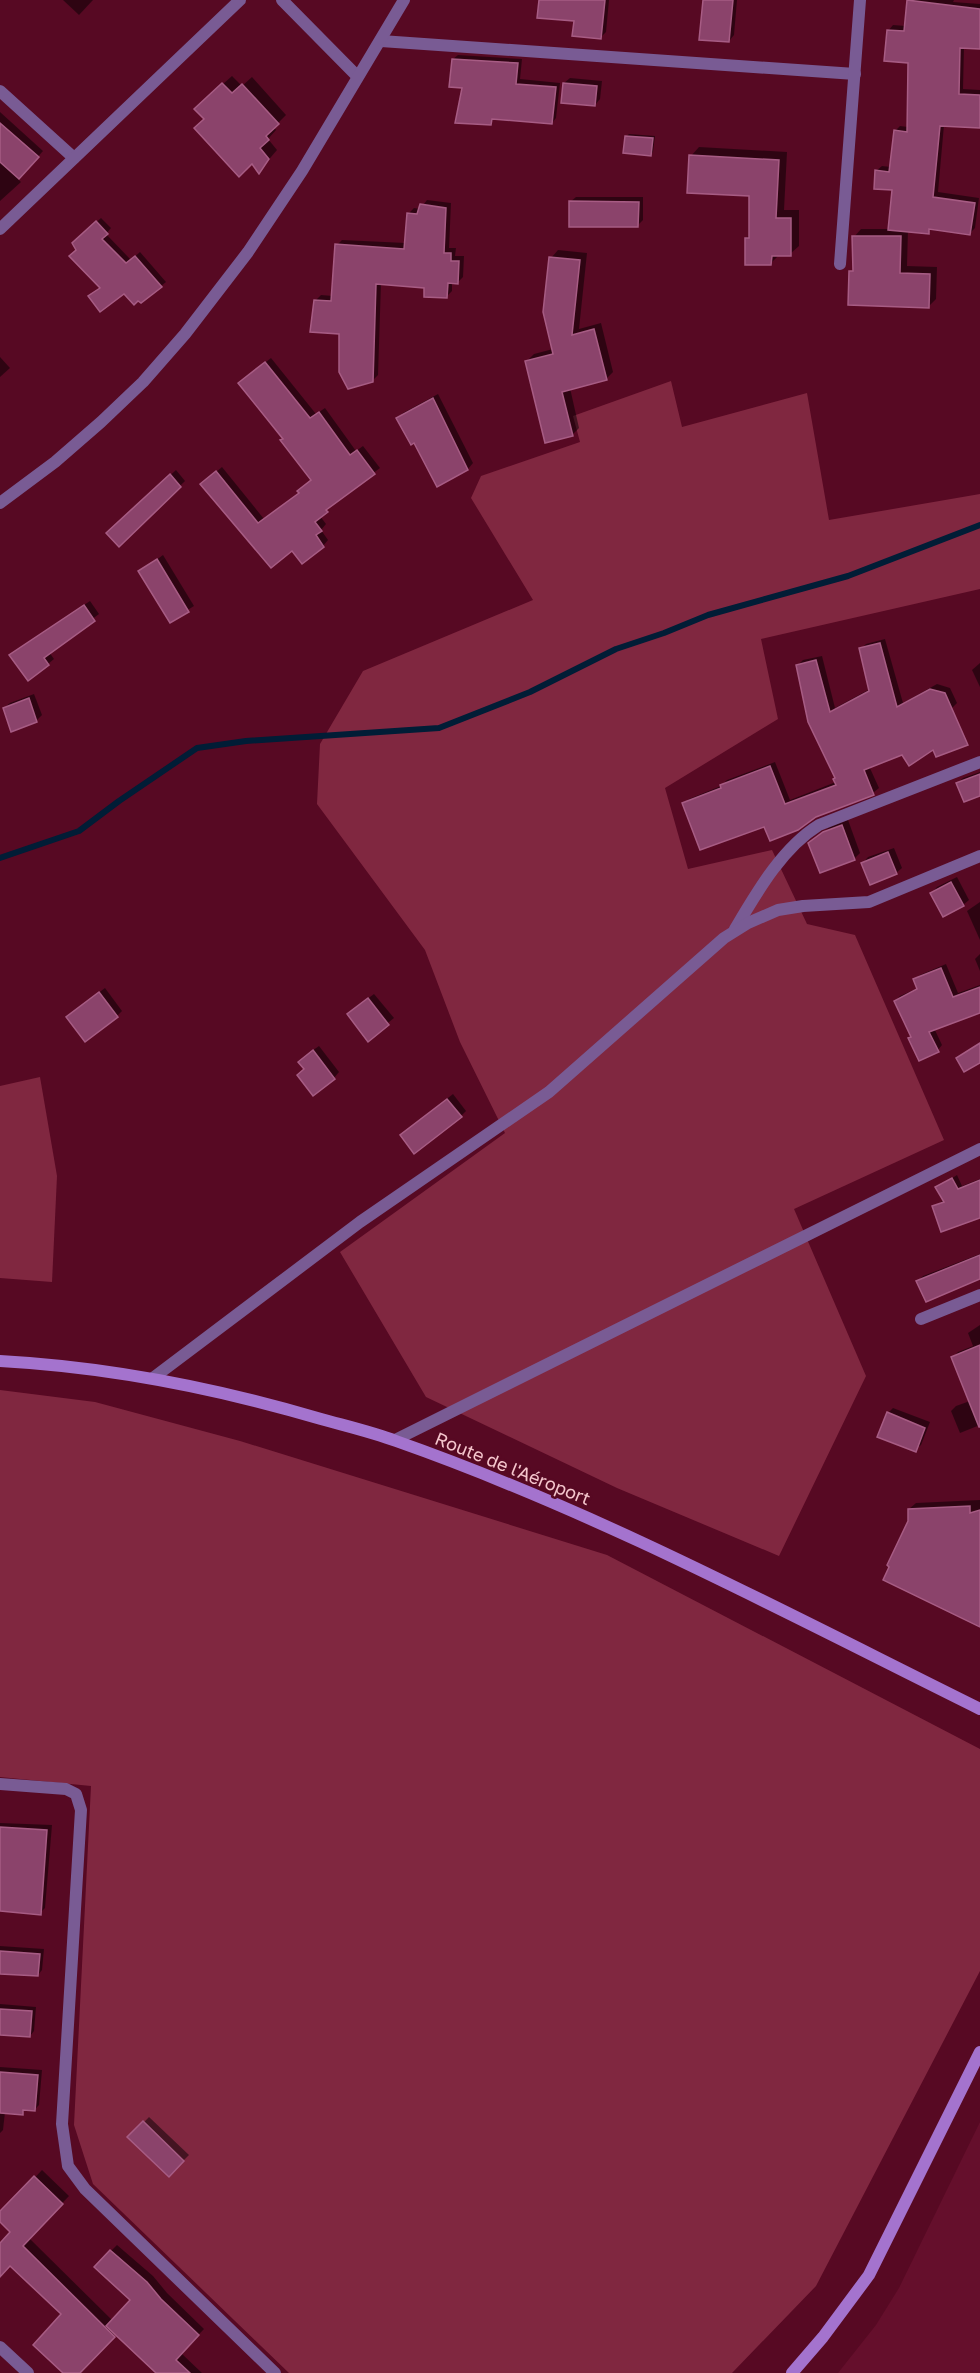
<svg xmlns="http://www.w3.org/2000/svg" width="980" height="2373" font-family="'Golos Text',sans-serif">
<rect width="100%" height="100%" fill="#570923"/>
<polygon fill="#650f2c" points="980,2122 980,2373 838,2373 876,2325 899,2288"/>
<g fill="#802740">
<polygon points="671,381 682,427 807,393 829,520 980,494 980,589 761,639 778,719 665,788 688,869 772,850 807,924 855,935 944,1140 794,1209 866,1376 779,1556 617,1488 426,1397 340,1252 505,1133 460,1042 425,950 317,804 320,744 363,671 533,600 471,498 481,476 580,442 573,416"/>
<polygon points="40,1077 57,1176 52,1282 0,1278 0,1086"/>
<polygon points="0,1390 95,1402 240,1441 607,1555 980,1749 980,1971 816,2286 732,2373 289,2373 93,2184 74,2125 91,1786 0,1777"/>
</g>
<g fill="#0007">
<polygon points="63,0 93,0 79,15"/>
<polygon points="541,0 609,0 606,32 601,37"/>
<polygon points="704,0 737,0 734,35 729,41"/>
<polygon points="909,0 954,0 953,2 980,4 980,48 964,47 963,89 980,90 980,127 944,125 938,192 979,198 975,228 970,233 932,228 928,232 908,230 907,266 937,267 936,299 929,306 851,272 854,268 854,237 861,229 890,229 894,188 876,171 882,166 891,167 895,131 900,126 908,127 910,61 888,31 893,25 906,26"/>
<polygon points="458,55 522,59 520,79 560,83 556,118 552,123 495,118 490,123 464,87 453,59"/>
<polygon points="232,76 242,86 252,77 286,115 274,127 276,130 268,139 277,150 259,171 252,162 206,119 205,100"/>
<polygon points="570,78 602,81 600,99 595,105 564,83"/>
<polygon points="0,112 43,151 18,179 21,182 0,201"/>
<polygon points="629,134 655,136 653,152 651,154 627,136"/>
<polygon points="699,147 787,152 784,210 799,210 799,246 790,254 780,254 771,263 746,238 750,235 750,195 691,156"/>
<polygon points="576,197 643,197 643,220 637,226 570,202"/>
<polygon points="427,200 451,203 449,248 456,248 455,256 464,256 463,277 457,283 452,282 452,291 446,297 426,286 381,283 378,375 372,381 341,333 315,301 321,295 333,296 337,245 342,240 406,243 409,213 414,208 420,209"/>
<polygon points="101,218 111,228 106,234 131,260 140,252 166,282 161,286 124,292 95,292 101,287 74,243"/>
<polygon points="558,250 587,253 579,329 601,323 613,372 606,379 570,388 579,428 572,435 526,362 534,354 553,349 551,258"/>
<polygon points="0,357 10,368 0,377"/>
<polygon points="271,358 316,414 325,408 356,451 363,446 380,468 331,505 320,516 326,524 321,530 328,540 323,546 293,549 270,567 202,484 222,467 264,519 300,492 312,480 246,378"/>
<polygon points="438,394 473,463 468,469 438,485 414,441 398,418 403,413"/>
<polygon points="176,470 185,481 119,545 108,533"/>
<polygon points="163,555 194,606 170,621 140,572"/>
<polygon points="90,601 99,614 49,652 54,659 48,664 17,650"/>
<polygon points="885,639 903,703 937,684 950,688 957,703 952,708 879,740 869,766 879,788 873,793 815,816 765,825 684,804 689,799 721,786 727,780 775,762 790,800 836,782 837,777 798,665 803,660 822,656 835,708 870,689 861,649 866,644"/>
<polygon points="980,663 980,687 972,670"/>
<polygon points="34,694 42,715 36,721 4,708 10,703"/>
<polygon points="980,772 980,794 958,783 963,778"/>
<polygon points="848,820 860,853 855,858 821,872 816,838 830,827"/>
<polygon points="894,848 902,868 896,873 863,863 868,857"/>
<polygon points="957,877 969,900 963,905 932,893 937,887"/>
<polygon points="980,902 980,940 967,911"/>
<polygon points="980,954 980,971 975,959"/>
<polygon points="946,964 958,993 980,985 980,1009 934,1028 942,1045 938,1050 912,1036 895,1001 900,996 918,988 915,980 920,975"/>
<polygon points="105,988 122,1011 117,1016 73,1012"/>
<polygon points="374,994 394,1018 368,1039 354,1009"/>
<polygon points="319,1046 339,1072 334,1078 305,1069 305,1056"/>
<polygon points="453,1094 466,1111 461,1116 407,1130"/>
<polygon points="957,1175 962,1186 980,1179 980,1216 933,1207 944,1200 937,1188"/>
<polygon points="980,1254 980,1278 918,1281 923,1276"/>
<polygon points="980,1325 980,1425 960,1433 951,1411 956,1406 970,1401 953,1357 958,1352 973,1346 968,1333"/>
<polygon points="893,1408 930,1422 921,1445 915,1450 888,1413"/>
<polygon points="980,1500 980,1625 910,1522 909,1509 916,1503"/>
<polygon points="0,1823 52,1825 45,1908 40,1913 0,1910"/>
<polygon points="0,1946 44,1949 42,1970 38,1975 0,1974"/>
<polygon points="0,2004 36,2007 34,2031 30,2036 0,2033"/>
<polygon points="0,2067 42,2070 39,2105 34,2110 26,2109 22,2113 5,2112 3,2130 0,2133"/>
<polygon points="149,2117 189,2155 169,2175 130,2137"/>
<polygon points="42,2170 69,2196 29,2238 113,2321 132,2300 96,2266 117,2245 153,2276 167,2293 204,2329 181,2353 202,2373 158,2373 116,2333 78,2373 65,2373 64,2314 10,2264 0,2275 0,2245 12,2232 0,2220 0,2214"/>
</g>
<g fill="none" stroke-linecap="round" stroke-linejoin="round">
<polyline stroke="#011d36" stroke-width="6" points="0,858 79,831 119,801 197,748 246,741 439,728 530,692 616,649 664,633 708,615 848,576 980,525"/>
</g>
<g fill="#8b436b" stroke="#a75c84" stroke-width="1.5">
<polygon points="539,0 605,0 601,39 572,36 574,21 537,18"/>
<polygon points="703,0 733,0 729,42 699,40"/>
<polygon points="907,0 980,9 980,49 960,48 959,94 980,95 980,128 940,126 933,197 975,203 970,235 929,229 929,234 888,230 892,190 874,189 875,170 889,172 894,130 907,132 908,63 884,61 887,30 904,31"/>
<polygon points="452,59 518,63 516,84 556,87 552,124 492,119 491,125 455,123 462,88 449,87"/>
<polygon points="222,83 232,93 242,84 279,124 266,136 269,140 260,148 269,159 259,174 252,164 239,177 194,128 204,119 194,109"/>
<polygon points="563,83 597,86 595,106 561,103"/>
<polygon points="0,123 39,157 19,179 0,162"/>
<polygon points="625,136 653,138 651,156 623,153"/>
<polygon points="689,155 779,160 776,218 791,218 791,256 772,256 771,265 745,265 745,238 749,238 749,196 687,193"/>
<polygon points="569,201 639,202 638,227 569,227"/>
<polygon points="420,204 446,208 444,253 451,253 451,261 459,261 458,284 448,283 447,298 424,297 424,288 376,284 373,382 348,389 339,372 339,334 310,332 314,300 331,301 335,244 404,249 407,213 417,214"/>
<polygon points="96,221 108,234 102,239 126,263 135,256 162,287 141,303 138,301 134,305 124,294 100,312 88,296 100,288 69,256 76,250 72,243"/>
<polygon points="852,236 901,236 900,273 930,274 929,308 848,305 849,271 853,271"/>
<polygon points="549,257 580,260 572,335 594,329 607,380 562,392 573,436 545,443 525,361 553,354 543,312"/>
<polygon points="265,362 310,418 319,412 350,455 357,450 375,474 326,510 328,512 315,522 322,531 316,535 324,547 302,564 292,551 271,568 200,484 216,471 258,523 299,493 297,491 311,480 280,440 283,439 238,383"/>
<polygon points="433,398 468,470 437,487 414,443 411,445 396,418"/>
<polygon points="170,474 181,487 119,547 106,533"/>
<polygon points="157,559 189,612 170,623 138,571"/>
<polygon points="84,605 95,621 44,658 49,665 28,681 9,655"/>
<polygon points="880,643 897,707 930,689 945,693 968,745 936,757 933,750 909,766 902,755 864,770 874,795 816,817 798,830 770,841 764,827 700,850 682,803 721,788 720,785 770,766 785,804 836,785 833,779 835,778 808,722 796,665 816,660 830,712 869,691 859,648"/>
<polygon points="29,698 37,722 11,732 3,708"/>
<polygon points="980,774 980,796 964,802 956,783"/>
<polygon points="842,825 855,860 820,873 808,843 823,832"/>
<polygon points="888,852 897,874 870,885 861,863"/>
<polygon points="951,882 964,906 943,917 930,893"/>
<polygon points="941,968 953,997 980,987 980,1013 929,1032 939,1052 919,1061 908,1038 911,1037 894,1001 917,989 913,979"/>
<polygon points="99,992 118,1017 85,1042 66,1017"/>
<polygon points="368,998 389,1025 368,1042 347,1014"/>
<polygon points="980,1043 980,1063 964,1072 956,1058"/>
<polygon points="313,1050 335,1079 313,1096 297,1075 304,1069 298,1062"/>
<polygon points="447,1099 462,1117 414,1154 400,1135"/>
<polygon points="952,1178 958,1189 980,1180 980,1218 941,1232 932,1206 944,1202 935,1187"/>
<polygon points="980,1255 980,1279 926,1302 916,1281"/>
<polygon points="980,1345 980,1427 979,1427 951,1357"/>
<polygon points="887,1412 925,1428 916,1452 877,1437"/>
<polygon points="970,1506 970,1513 980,1510 980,1627 883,1580 889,1567 887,1565 908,1521 908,1509"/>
<polygon points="0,1827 47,1830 41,1915 0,1911"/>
<polygon points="0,1951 40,1954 38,1976 0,1974"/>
<polygon points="0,2009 32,2011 30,2037 0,2035"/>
<polygon points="0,2072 38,2075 35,2111 23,2110 23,2115 0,2113"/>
<polygon points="143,2121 184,2161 169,2177 127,2137"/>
<polygon points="34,2176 63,2204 23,2246 115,2337 80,2373 63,2373 33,2345 61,2314 10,2266 0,2277 0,2243 10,2232 0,2222 0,2211"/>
<polygon points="110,2250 147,2282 161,2299 199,2335 176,2360 190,2373 156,2373 106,2326 130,2300 94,2267"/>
</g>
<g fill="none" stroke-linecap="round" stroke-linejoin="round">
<g stroke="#795b94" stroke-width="12">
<polyline points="282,0 357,76"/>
<polyline points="381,41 855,74"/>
<polyline points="0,91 74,158"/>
<polyline points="0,229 240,0"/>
<polyline points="840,264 860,0"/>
<polyline points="0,503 55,462 101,422 143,382 185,334 248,252 302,171 404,0"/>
<path d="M735 929C757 892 782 848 819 825L980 762"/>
<polyline points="921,1319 980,1295"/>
<polyline points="153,1378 360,1222 549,1092 724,938 748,923 778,910 803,906 869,902 980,856"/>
<polyline points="395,1440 980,1149"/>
<polyline points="0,1784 66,1789 76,1794 81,1810 62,2124 68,2166 85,2189 275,2373"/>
<polyline points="0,2347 28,2373"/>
</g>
<g stroke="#a473ce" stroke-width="12">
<path d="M0 1361C109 1367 216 1388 321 1419 346 1426 372 1432 396 1441 598 1512 788 1614 980 1709"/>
<polyline points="792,2373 823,2337 869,2275 980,2052"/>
</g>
</g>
<g text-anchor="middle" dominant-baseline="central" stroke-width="5" stroke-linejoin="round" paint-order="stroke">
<g font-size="18" fill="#f5c6cd" stroke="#570923">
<text transform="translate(513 1468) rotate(22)">Route de l'Aéroport</text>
</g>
</g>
</svg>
